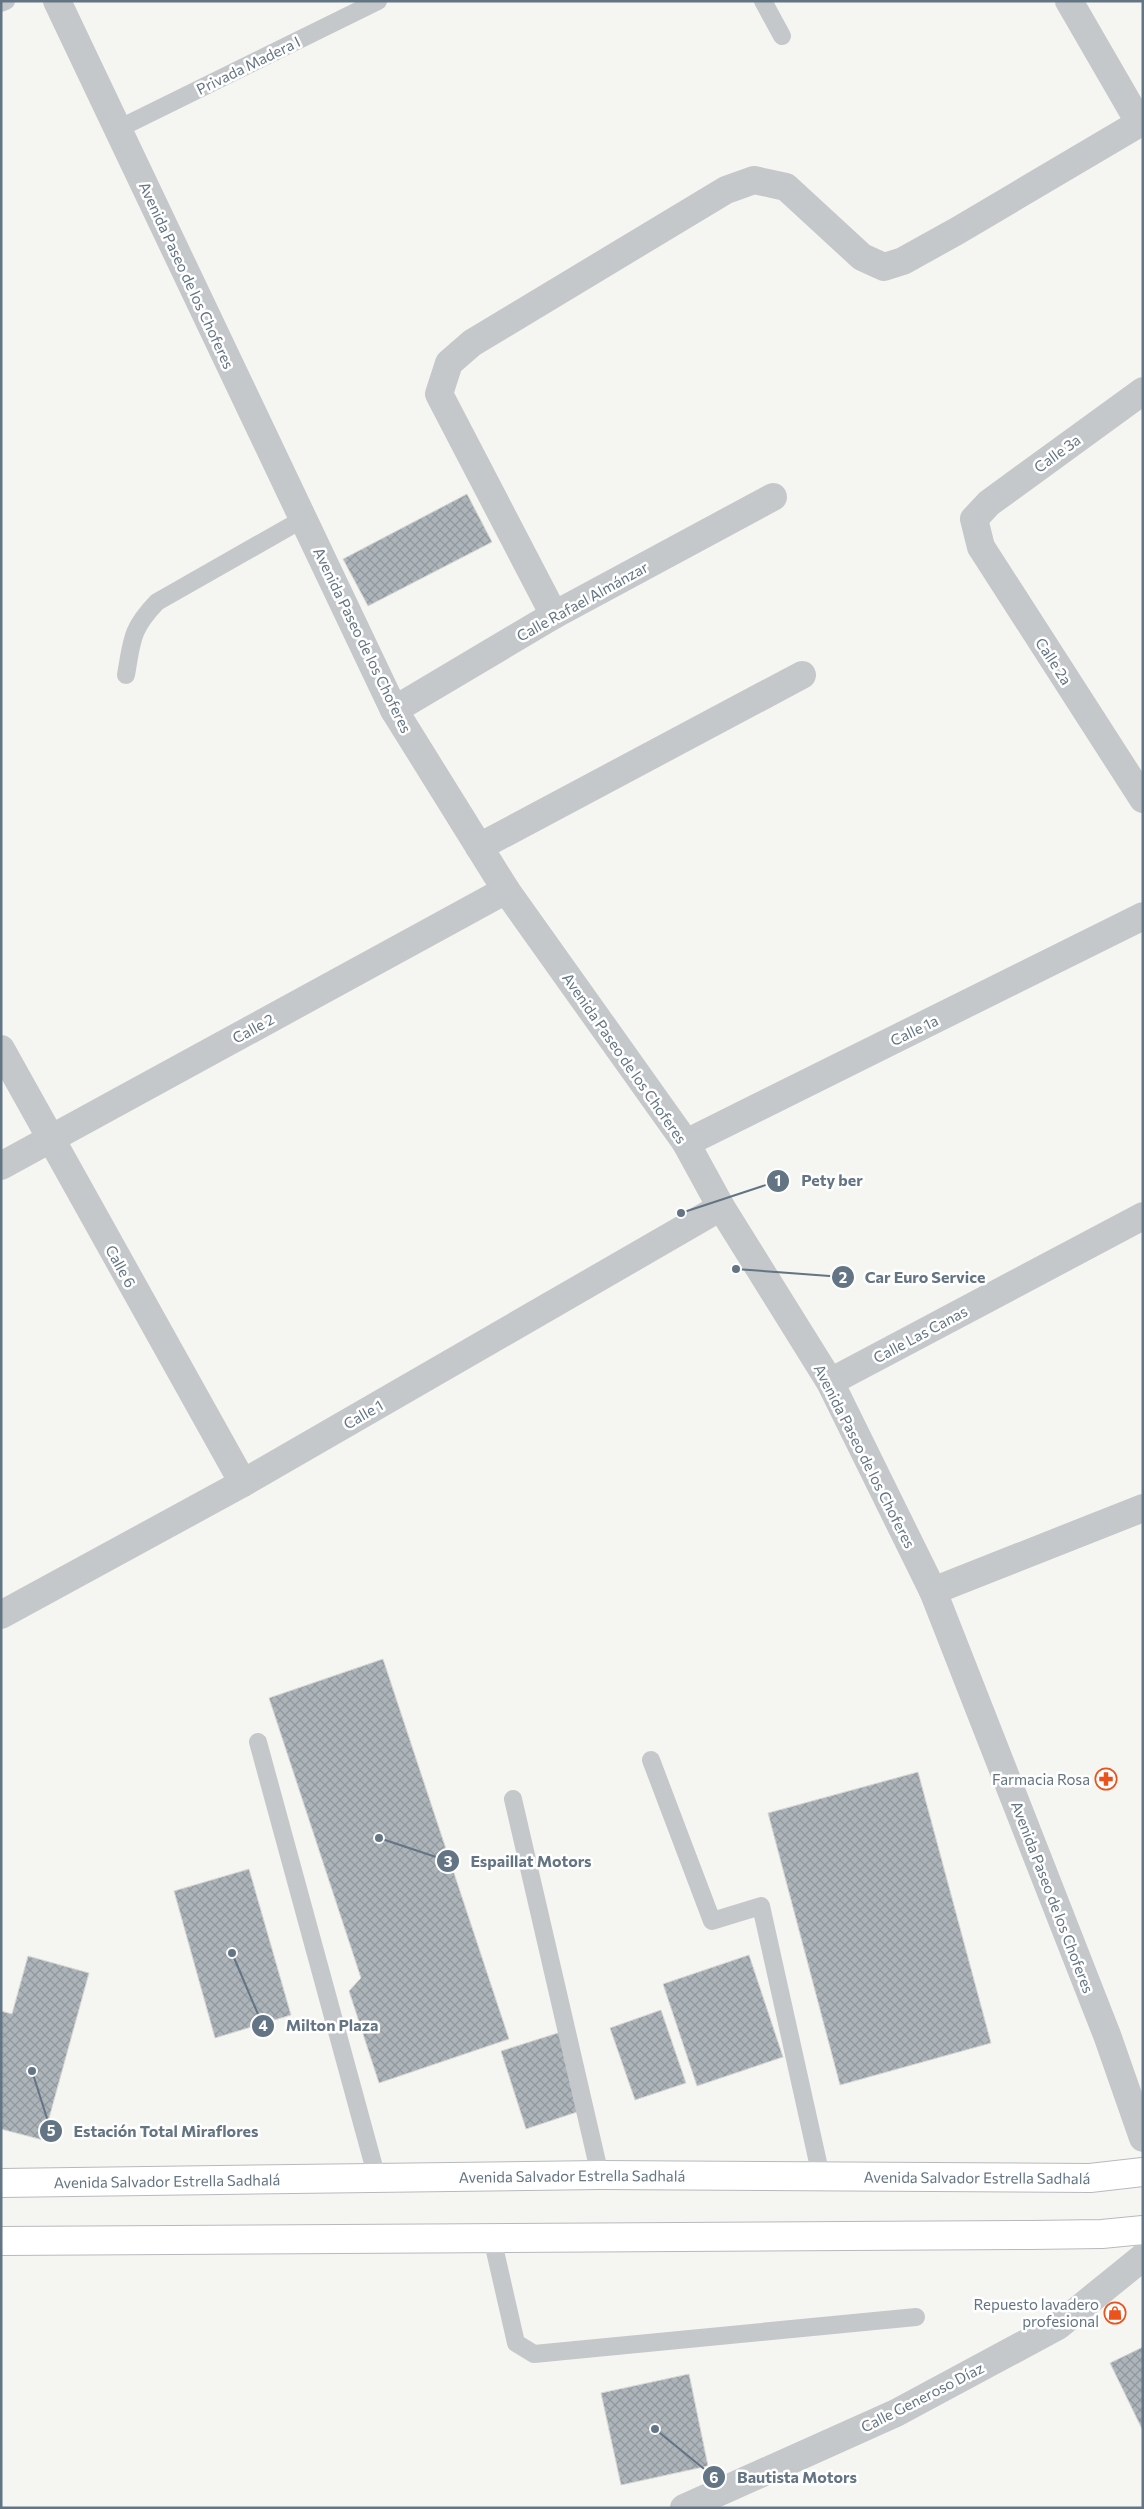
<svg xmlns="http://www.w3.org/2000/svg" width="1144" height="2509" font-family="Commissioner,sans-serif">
<defs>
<pattern id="building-cross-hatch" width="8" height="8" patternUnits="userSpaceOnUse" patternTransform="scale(1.25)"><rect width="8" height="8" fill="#adb4ba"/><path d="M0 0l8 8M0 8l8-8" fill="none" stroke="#90979d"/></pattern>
</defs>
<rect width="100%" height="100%" fill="#f5f6f1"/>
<g fill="url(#building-cross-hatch)" stroke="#d7d7d4">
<polygon points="467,494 492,542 368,606 343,559"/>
<polygon points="383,1659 509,2039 379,2083 349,1991 361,1978 269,1698"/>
<polygon points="918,1772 991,2043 840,2085 768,1813"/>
<polygon points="249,1869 291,2015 215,2038 174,1891"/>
<polygon points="749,1955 783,2057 697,2086 663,1984"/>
<polygon points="28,1956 89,1973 43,2140 1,2129 1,2011 12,2014"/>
<polygon points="661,2010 686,2083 635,2100 610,2028"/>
<polygon points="561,2032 586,2109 526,2129 501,2051"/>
<polygon points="1143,2347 1143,2431 1110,2363"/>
<polygon points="689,2374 708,2466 621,2485 601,2393"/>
</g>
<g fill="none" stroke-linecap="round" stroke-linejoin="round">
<g stroke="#b7babd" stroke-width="30">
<g id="trunk">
<path id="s1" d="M1 2183 600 2175 1090 2178 1143 2172"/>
<polyline points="1,2241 1031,2235 1102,2234 1143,2230"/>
</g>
</g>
<g stroke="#c5c8cb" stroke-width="18">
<polyline points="763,1 782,36"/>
<polyline points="1,3 6,1"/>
<polyline points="118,129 378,1"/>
<path d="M126 675C132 640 131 629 157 602L303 519"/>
<polyline points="258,1742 377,2178"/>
<polyline points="651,1760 712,1921 761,1906 821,2176"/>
<polyline points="513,1799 600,2175"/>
<polyline points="492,2238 516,2343 534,2354 916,2317"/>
</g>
<g stroke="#c5c8cb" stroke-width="28">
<polyline points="1069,1 1139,122"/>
<polyline points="1143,391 989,503 974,519 981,547 1143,799"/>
<polyline points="554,615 439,394 449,363 472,343 726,190 754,180 786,187 862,257 884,267 903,261 957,231 1143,121"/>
<polyline points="394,710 554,615 773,497"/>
<polyline points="479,847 802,675"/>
<polyline points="1,1049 243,1483"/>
<polyline points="686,1143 1143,916"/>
<polyline points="1,1166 506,890"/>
<polyline points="830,1382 1143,1216"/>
<polyline points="933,1591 1143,1508"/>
<polyline points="1,1615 243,1483 721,1207"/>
<polyline points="684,2508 896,2413 1058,2326 1143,2257"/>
</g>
<polyline stroke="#c5c8cb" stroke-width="28" points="57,1 394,710 506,890 686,1143 721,1207 830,1382 933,1591 1107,2035 1143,2138"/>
<use href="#trunk" stroke="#fff" stroke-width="28"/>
</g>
<defs>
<g id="pharmacy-ring" transform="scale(1.125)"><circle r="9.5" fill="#fff" stroke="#eb521c" stroke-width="1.5"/><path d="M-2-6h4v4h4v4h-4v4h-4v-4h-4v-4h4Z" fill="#eb521c"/></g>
<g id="shop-ring" transform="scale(1.125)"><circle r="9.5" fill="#fff" stroke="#eb521c" stroke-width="1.5"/><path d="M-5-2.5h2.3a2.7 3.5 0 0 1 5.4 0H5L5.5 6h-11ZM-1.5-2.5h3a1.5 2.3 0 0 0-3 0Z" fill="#eb521c"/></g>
</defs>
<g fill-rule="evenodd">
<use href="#pharmacy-ring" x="1106" y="1779"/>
<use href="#shop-ring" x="1115" y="2313"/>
</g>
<g text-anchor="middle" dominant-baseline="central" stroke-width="5" stroke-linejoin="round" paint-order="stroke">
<g font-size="15" fill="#637484" stroke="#fff">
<text transform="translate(248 65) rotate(-26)">Privada Madera I</text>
<text transform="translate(187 275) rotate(65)">Avenida Paseo de los Choferes</text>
<text transform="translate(1057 453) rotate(-36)">Calle 3a</text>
<text transform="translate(582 601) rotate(-29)">Calle Rafael Almánzar</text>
<text transform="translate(363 640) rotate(64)">Avenida Paseo de los Choferes</text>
<text transform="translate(1054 661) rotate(57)">Calle 2a</text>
<text transform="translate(253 1028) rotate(-29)">Calle 2</text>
<text transform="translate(914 1030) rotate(-26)">Calle 1a</text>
<text transform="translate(625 1058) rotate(55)">Avenida Paseo de los Choferes</text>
<text transform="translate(121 1266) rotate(61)">Calle 6</text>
<text transform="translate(920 1334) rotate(-28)">Calle Las Canas</text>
<text transform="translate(363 1414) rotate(-30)">Calle 1</text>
<text transform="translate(865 1456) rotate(63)">Avenida Paseo de los Choferes</text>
<text transform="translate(1053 1897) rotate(69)">Avenida Paseo de los Choferes</text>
<text stroke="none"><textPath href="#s1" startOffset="571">Avenida Salvador Estrella Sadhalá</textPath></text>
<text stroke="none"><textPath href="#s1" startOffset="976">Avenida Salvador Estrella Sadhalá</textPath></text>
<text stroke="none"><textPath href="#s1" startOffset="166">Avenida Salvador Estrella Sadhalá</textPath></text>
<text transform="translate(922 2397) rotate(-27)">Calle Generoso Díaz</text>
</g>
<g font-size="15" fill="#637484" stroke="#fff" text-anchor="end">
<text x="1090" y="1779">Farmacia Rosa</text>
<text x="1099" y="2304">Repuesto lavadero<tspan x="1099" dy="17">profesional</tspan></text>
</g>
</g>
<path fill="none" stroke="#637484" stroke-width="2" d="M681 1213L778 1181M736 1269L843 1277M379 1838L448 1861M232 1953L263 2026M32 2071L51 2131M655 2429L714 2477"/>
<g fill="#637484" stroke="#fff" stroke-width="2">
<circle cx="681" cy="1213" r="5"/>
<circle cx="736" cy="1269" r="5"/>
<circle cx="379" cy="1838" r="5"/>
<circle cx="232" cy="1953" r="5"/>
<circle cx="32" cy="2071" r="5"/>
<circle cx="655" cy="2429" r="5"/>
<circle cx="778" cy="1181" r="12"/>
<circle cx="843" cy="1277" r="12"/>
<circle cx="448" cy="1861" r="12"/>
<circle cx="263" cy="2026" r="12"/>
<circle cx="51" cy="2131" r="12"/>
<circle cx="714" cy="2477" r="12"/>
</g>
<g font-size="15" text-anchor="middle" font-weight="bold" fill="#fff">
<text x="778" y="1186">1</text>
<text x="843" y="1283">2</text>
<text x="448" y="1867">3</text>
<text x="263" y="2031">4</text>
<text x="51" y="2136">5</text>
<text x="714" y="2483">6</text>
</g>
<g font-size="16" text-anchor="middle" font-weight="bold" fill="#637484" stroke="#fff" stroke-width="5" stroke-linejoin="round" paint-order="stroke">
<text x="832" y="1186">Pety ber</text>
<text x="925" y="1283">Car Euro Service</text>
<text x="531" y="1867">Espaillat Motors</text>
<text x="332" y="2031">Milton Plaza</text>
<text x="166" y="2137">Estación Total Miraflores</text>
<text x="797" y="2483">Bautista Motors</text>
</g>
<rect width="1144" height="2509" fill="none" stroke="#637484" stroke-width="5"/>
</svg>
